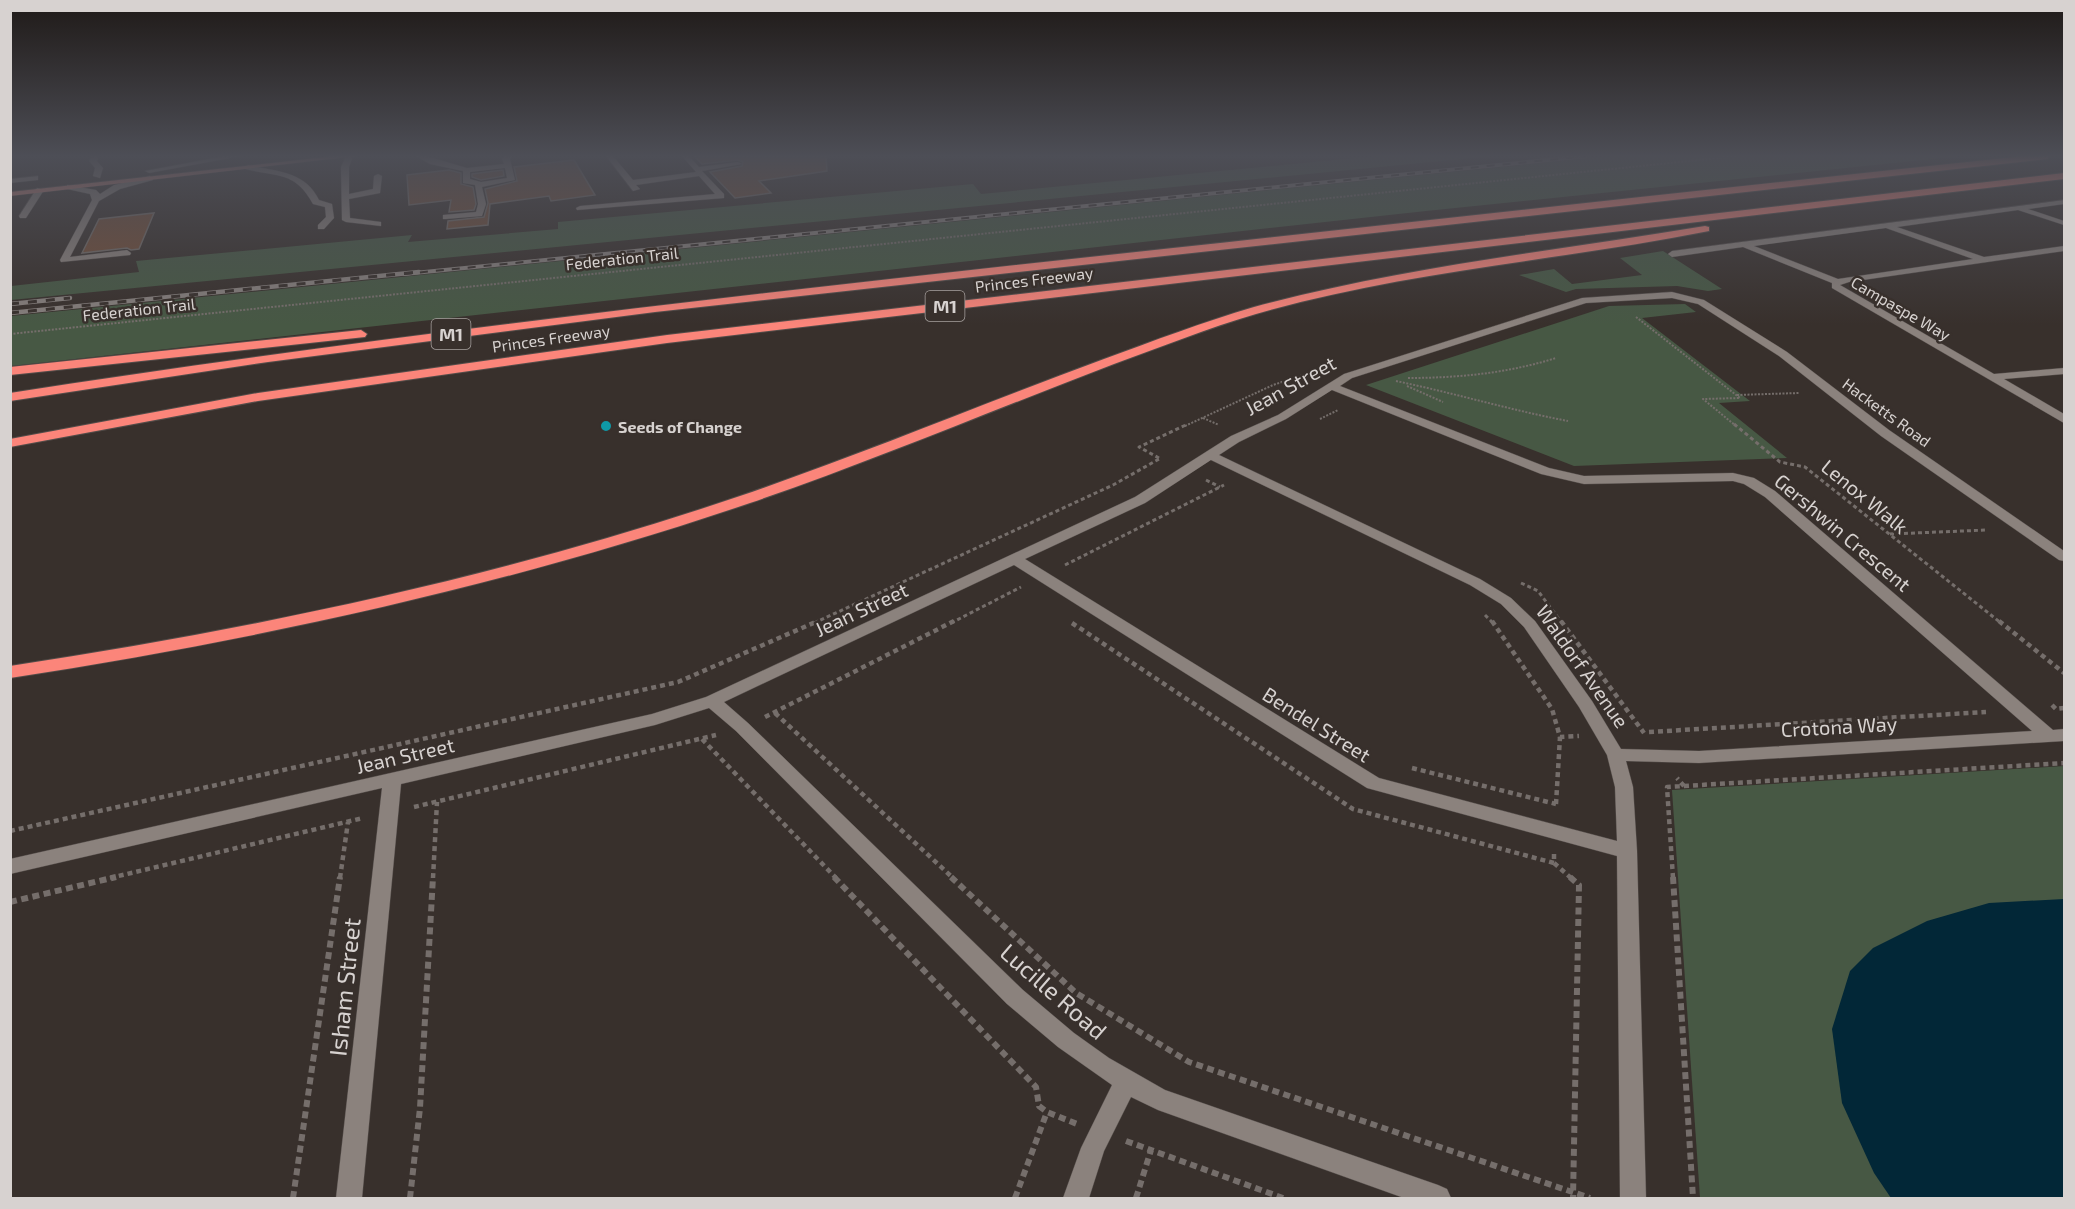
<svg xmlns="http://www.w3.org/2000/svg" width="2075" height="1209" font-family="'Exo 2',sans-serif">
<rect width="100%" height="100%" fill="#38302c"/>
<g fill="#475844">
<polygon points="1375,156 1493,156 11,300 11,286 139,272 136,261 412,235 408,242 558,229 558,222 973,184 981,194"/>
<polygon points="1610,156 1962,156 1426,211 11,366 11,316"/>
<polygon points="1663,251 1722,289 1708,291 1677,286 1576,289 1566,292 1519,275 1554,269 1572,284 1642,275 1620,258"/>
<polygon points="1685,304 1696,312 1642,318 1750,401 1719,403 1787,458 1574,466 1366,385 1609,306"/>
<polygon points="2064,766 2064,1198 1700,1198 1672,790"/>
</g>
<polygon fill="#022737" points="2064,899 2064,1198 1891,1198 1874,1173 1842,1103 1832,1029 1850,971 1873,948 1927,921 1989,903"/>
<g fill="#734d37" stroke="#746c67" stroke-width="1.5">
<polygon points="694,156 826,156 827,171 759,181 771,193 735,198 710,172 742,166 743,162 738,160 702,164"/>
<polygon points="574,160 595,195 551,201 549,196 490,204 488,225 447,229 448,221 484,217 488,203 485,189 517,181 514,167"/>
<polygon points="449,170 461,173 461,184 473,187 476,204 474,210 449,212 451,200 409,205 407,175"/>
<polygon points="503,170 504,176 481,180 472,177 472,174"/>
<polygon points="154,213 139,249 131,250 127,248 82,253 99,219"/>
</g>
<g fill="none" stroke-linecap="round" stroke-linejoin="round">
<g stroke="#534c49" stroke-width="1">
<g id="minor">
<polygon points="92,156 99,156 97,161 103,168 100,178 93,176 95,168 89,161"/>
<polygon points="225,156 241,156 149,173 145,171"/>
<polygon points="346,156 353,156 349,167 349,194 373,189 374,176 378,174 382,176 380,193 349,199 350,218 381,222 381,226 346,222 342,220 341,167"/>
<path d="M416 156H426L467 168 504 164 502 159 505 156H512L510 159 515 180 482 187 486 204 482 216 446 219H443V215L476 212 478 204 475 185 463 183V171L430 164ZM505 168 507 178 481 182 470 179V172Z"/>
<polygon points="606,156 613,156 633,180 696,172 682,156 689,156 699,167 738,162 742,164 702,171 724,194 724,198 577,210 576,208 580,206 715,194 699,176 636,185 640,189 633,191"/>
<path d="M248 165C277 172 305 171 319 200L332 204 334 218 324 229H318V225L326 217 325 207 313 204C295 171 278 177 245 169Z"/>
<polygon points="38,176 38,180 10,183 10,179"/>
<polygon points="150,176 153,180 120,189 99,201 70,257 127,250 131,253 130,255 61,262 60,260 92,200 90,194 67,189 67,185 96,190 100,194 114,185"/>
<polygon points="37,188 44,190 26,218 20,218 19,216"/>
<path d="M2064 200V204L2028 209 2064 221V225L2018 210 1897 227 1984 257 2064 246V251L1849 282 1840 285 1994 374 2064 368V374L2004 379 2064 414V423L1832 288V283L1743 247 1672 257 1668 254 1672 251ZM1886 228 1973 259 1838 279 1754 246Z"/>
<path d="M1672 292 1704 300 1787 352 1889 430 2064 551V561L2059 560 1881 436 1779 356 1698 304 1672 298 1586 303 1352 378 1340 386 1549 468 1584 476 1733 473 1754 478 1775 491 2053 730 2064 729V741L1699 763 1626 761 1633 787 1637 851 1646 1198H1620L1617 856 1367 788 1014 565 724 702 748 723 1023 990 1074 1033 1109 1058 1165 1090 1438 1185 1447 1189 1451 1198H1404L1158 1110 1131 1097 1104 1151 1089 1198H1063L1081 1148 1112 1085 1058 1047 1007 1004 736 731 709 708 655 725 401 784 362 1198H336L382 788 10 874V859L652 714 706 697 1135 497 1231 436 1278 415 1344 374 1582 298ZM1332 390 1541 474 1584 484 1733 481 1744 484 1765 497 2032 731 1699 751 1621 749 1592 701 1535 621 1511 598 1480 579 1219 455 1239 442 1286 419ZM1211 460 1470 585 1501 604 1524 627 1579 707 1607 755 1615 787 1617 841 1379 778 1025 559 1145 503Z"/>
</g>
</g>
<g stroke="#534c49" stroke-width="1">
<polygon id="major" points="334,156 357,156 10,196 10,192"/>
</g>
<g stroke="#534c49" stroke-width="2">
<g id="highway">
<path d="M2024 156H2051L2047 159 655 312 268 362 10 401V393C397 333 785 290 1173 248 1457 217 1740 186 2024 156Z"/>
<polygon points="2064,173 2064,179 667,343 258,401 10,447 10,439 258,393 667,335"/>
<path d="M1705 226 1709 227V231C1558 261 1404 271 1256 314 1208 328 1161 347 1114 364 993 410 873 461 750 503 509 585 262 639 10 678V666C259 628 502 577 740 496 863 454 982 404 1104 359 1153 341 1203 322 1254 307 1402 267 1554 251 1705 226Z"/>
<polygon points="361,330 367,334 365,337 10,375 10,367"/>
</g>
</g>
<g stroke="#756e6b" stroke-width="2" stroke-dasharray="2 1.5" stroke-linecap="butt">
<polyline points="1636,317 1740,398 1703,399 1736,426"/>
<polyline points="10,334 1738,156"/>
<path d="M1408 378C1459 378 1508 373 1556 358"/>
<path d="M1396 381C1454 393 1510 410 1568 421"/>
<polyline points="1407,386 1443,402"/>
<polyline points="1737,395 1799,393"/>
<polyline points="1203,418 1219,425"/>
<polyline points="1320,419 1338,410"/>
<polyline points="1185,426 1273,385 1317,370"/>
</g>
<g stroke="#756e6b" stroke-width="3" stroke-dasharray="4 3" stroke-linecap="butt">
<polyline points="1734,424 1780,462 1805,467 2001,623"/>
<polyline points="1159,458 1139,447 1188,424"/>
<polyline points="1206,480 1220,487"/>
<polyline points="1890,534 1987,530"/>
<polyline points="1065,565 1224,485"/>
<polyline points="1521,583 1538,591 1562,623"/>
<polyline points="1485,615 1493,623"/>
<polyline points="814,623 1113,485 1159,459"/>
<polyline points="951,623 1021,587"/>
</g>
<g stroke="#756e6b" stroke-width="4.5" stroke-dasharray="5 4" stroke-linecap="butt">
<polyline points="1492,621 1552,709 1560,737 1579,736"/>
<polyline points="1561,621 1644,733"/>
<polyline points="1999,621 2064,673"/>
<polyline points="1072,623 1353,809 1554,863"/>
<polyline points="2052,705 2056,709 2064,708"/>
<polyline points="775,713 953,878"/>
<polyline points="765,717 954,621"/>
<polyline points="1649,732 1986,712"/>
<polyline points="702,739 836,878"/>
<polyline points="1412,768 1556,804"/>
<polyline points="1684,786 2064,763"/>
<polyline points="1556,804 1560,737"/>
<polyline points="414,807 716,735"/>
<polyline points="10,831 678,682 818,621"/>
<polyline points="1554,854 1554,863 1571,878"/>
<polyline points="110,878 363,818"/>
<polyline points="340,878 348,822"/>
<polyline points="433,878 437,802"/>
<polyline points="1673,878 1667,787 1684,786 1677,778"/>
</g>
<g stroke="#756e6b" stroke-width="6" stroke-dasharray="7 4.5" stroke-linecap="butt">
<polyline points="834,877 1036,1087 1039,1106 1047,1112 1077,1124"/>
<polyline points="951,877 1076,993 1189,1062 1590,1198"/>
<polyline points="1570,877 1579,885 1573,1198"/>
<polyline points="1673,877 1693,1198"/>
<polyline points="10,902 116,877"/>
<polyline points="1126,1141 1151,1150"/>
<polyline points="293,1198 340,877"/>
<polyline points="410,1198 420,1108 433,877"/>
<polyline points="1015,1198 1047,1112"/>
<polyline points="1136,1198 1151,1150 1283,1198"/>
</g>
<use href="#minor" fill="#8b827d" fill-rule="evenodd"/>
<use href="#major" fill="#ce847b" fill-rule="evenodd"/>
<use href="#highway" fill="#fb857a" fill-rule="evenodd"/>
<g stroke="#867f7c" stroke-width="4">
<polyline id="rail-far1" points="404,274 1588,156"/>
</g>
<g stroke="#867f7c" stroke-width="4.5">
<g id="rail">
<polyline points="10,304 70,298"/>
<polyline points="10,313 419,272"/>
</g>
</g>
<use href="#rail-far1" stroke="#38302c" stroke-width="2" stroke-dasharray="8" stroke-linecap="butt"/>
<use href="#rail" stroke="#38302c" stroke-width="3" stroke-dasharray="9" stroke-linecap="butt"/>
</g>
<linearGradient id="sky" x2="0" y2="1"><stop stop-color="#1f1a18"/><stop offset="0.48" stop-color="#4d4e56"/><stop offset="1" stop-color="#4d4e56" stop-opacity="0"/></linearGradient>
<rect width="2075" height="325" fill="url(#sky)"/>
<circle fill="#0f9aa8" stroke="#38302c" stroke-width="2" cx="606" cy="426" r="6"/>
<g text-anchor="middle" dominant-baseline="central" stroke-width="5" stroke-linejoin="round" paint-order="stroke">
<g font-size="16" fill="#d7d2d0" stroke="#38302c">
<text transform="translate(622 258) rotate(-6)">Federation Trail</text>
<text transform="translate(1034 279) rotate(-7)">Princes Freeway</text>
<text transform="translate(1901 308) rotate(30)">Campaspe Way</text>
<text transform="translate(139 309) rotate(-6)">Federation Trail</text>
<text transform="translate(551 338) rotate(-8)">Princes Freeway</text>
<text transform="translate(1887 412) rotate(36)">Hacketts Road</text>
</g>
<g font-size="16" font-weight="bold" fill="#d7d2d0" stroke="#38302c" text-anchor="start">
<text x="618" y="426">Seeds of Change</text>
</g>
<g fill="#38302c" stroke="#a7a19f" stroke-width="1.5">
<rect x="925.5" y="291" width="39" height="30" rx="4.5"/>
<rect x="431.5" y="319" width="39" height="30" rx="4.5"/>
</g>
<g font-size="18" font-weight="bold" fill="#d7d2d0">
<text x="945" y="306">M1</text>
<text x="451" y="334">M1</text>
</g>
<g font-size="20" fill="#d7d2d0" stroke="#38302c">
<text transform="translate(1290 385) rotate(-29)">Jean Street</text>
<text transform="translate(1865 496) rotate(39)">Lenox Walk</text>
<text transform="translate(1843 532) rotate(40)">Gershwin Crescent</text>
<text transform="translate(861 609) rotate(-25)">Jean Street</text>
<text transform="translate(1583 666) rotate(55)">Waldorf Avenue</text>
<text transform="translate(1317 724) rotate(32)">Bendel Street</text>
<text transform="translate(1839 726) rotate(-3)">Crotona Way</text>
<text transform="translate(405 755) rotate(-13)">Jean Street</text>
</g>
<g font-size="24" fill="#d7d2d0" stroke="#38302c">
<text transform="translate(344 987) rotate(-84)">Isham Street</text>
<text transform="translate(1054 991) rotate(41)">Lucille Road</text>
</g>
</g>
<rect width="2075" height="1209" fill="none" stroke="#d7d2d0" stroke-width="24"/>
</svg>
